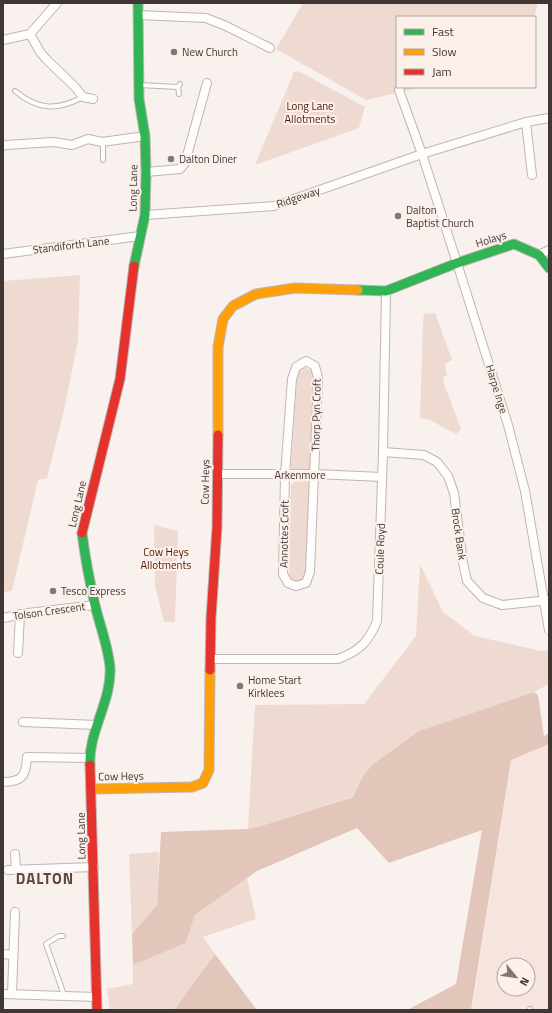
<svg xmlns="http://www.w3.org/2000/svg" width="552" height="1013" font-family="'Titillium Web',sans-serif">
<rect width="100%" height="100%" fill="#f9f1ee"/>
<path fill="#f6e5df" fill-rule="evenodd" d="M549 744V1010H472L511 760ZM504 965H528V989H504Z"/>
<g fill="#efdad2">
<polygon points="303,3 538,3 534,17 397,17 397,87 422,87 366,100 276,49"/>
<polygon points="298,71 365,107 359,128 255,165 294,72"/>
<polygon points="80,275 78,341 64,410 47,478 38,480 12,591 3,592 3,281"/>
<polygon points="435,313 452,360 445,364 447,376 443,377 444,384 461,429 456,434 428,419 420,418 423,321 424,314"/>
<polygon points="304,367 313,371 315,377 311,468 308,470 293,470 291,467 297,375 298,372"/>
<polygon points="308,481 311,485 306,575 304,580 298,583 292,581 289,575 291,485 294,482"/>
<polygon points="154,525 178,531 175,622 164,622 155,585"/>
<polygon points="420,564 443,612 475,636 541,651 549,650 549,684 534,692 419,731 362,778 354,796 261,826 248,829 255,705 364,704 416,636"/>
<polygon points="159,852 157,905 132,934 129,854"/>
<polygon points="247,878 256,919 203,937 215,954 174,1010 110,1010 107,989 133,984 133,965 186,943 195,915"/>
</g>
<g fill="#e2c6ba">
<polygon points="534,692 538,695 544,736 549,733 549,744 511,760 471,1010 407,1010 456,984 482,830 389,863 357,828 257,871 195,915 186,943 133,965 132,934 157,905 161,832 248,829 261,826 353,797 362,778 372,765 419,731"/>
<polygon points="215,954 257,1010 174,1010"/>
</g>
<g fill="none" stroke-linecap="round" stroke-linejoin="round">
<g stroke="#beb6b3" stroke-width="6">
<g id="lane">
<polyline points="139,85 178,87 180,84"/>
<polyline points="178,87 179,94"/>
<path d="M15 91C38 110 57 111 83 97"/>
<polyline points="103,160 103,142"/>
<polyline points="63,936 59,936 46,944 64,995"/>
<polyline points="530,1010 530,1009"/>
</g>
</g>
<g stroke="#beb6b3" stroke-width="10">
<g id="street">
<polyline points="138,15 206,18 226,26 270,48"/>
<polyline points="30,34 40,52 46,59 75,87 83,97 93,99"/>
<polyline points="3,40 30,34 57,3"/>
<polyline points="400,87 399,90 422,154 457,263 508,425 525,491 549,630"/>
<polyline points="526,122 532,175"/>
<polyline points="3,146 6,145 54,142 72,145 88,139 102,142 145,136"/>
<polyline points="146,172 180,169 185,163 207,83"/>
<polyline points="145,215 274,206 422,154 526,122 549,118"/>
<polyline points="3,254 140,236"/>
<polyline points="539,255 549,250"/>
<polygon points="306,361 315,366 318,378 310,572 306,583 296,586 288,583 283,574 285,475 292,379 296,367"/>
<polyline points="383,452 424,455 437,462 448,476 454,493 463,563 467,581 483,598 502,605 549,600"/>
<polyline points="218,474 314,474 382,477"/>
<polyline points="3,618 28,613 95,605"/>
<polyline points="18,653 20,614"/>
<path d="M210 659H338C360 651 369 641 377 621L383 452 386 291"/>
<polyline points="23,722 97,725"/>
<path d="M3 782C23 782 26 775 27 757L90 758"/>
<polyline points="15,854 16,870"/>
<polyline points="8,870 94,867"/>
<polyline points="3,954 13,955"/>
<polyline points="3,994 96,997"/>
<polyline points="12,994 15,912"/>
</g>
</g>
<g stroke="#beb6b3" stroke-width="11">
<g id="fast">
<polyline points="134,266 145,215 146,172 145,136 139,99 138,3"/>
<polyline points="358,290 386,291 457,263 514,244 539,255 549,268"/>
<path d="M82 533C85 557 90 583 95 605 100 626 108 646 110 667 112 701 88 732 90 765"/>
</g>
</g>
<g stroke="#beb6b3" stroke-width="11">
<g id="slow">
<polyline points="218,435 218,347 223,319 233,306 256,294 295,288 358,290"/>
<polyline points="92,789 192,787 203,783 209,770 210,670"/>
</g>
</g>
<g stroke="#beb6b3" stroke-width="11">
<g id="jam">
<polyline points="82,533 120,379 134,266"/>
<polyline points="210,670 211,618 217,527 218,435"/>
<polyline points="90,765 97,1010"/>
</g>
</g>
<use href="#lane" stroke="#fefdfc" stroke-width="4"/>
<use href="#street" stroke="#fefdfc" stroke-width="8"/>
<use href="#fast" stroke="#30b455" stroke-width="9"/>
<use href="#slow" stroke="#ff9f0a" stroke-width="9"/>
<use href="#jam" stroke="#e5322d" stroke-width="9"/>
</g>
<g fill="#817875" stroke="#fdefea" stroke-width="1.5">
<circle cx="174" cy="52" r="4"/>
<circle cx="171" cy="159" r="4"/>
<circle cx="398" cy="216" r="4"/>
<circle cx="53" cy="591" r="4"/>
<circle cx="240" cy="686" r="4"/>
</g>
<g text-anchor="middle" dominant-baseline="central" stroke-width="4" stroke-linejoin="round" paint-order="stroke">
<g font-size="11" fill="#403734" stroke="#fdefea" text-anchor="start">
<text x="182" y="52">New Church</text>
<text x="179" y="159">Dalton Diner</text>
<text x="406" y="210">Dalton<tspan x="406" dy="13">Baptist Church</tspan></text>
<text x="61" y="591">Tesco Express</text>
<text x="248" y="680">Home Start<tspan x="248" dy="13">Kirklees</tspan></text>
</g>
<g font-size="11" fill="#4e1800" stroke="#fdefea">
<text x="310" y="106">Long Lane<tspan x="310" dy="13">Allotments</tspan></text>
<text x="166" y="552">Cow Heys<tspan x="166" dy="13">Allotments</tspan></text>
</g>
<g font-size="11" fill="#403734" stroke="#fdefea">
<text transform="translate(133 188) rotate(-89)">Long Lane</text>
<text transform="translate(298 197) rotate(-19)">Ridgeway</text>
<text transform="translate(491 239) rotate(-17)">Holays</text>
<text transform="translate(71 245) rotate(-7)">Standiforth Lane</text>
<text transform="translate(497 389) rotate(73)">Harpe Inge</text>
<text transform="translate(316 415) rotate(-89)">Thorp Pyn Croft</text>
<text x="300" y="475">Arkenmore</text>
<text transform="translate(205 482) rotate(-89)">Cow Heys</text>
<text transform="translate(77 504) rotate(-77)">Long Lane</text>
<text transform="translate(284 534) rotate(-89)">Annottes Croft</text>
<text transform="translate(459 534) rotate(82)">Brock Bank</text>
<text transform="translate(380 549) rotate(-88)">Coule Royd</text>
<text transform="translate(49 611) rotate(-8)">Tolson Crescent</text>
<text transform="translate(121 776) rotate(-1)">Cow Heys</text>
<text transform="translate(81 836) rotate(-91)">Long Lane</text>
</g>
<g font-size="15" font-weight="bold" letter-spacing="1" fill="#5a4841" stroke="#fdefea">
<text x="45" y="878">DALTON</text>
</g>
</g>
<rect width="552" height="1013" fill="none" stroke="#403734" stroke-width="8"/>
<rect x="396" y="16" width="140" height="72" fill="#fdefea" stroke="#b1a5a1"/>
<rect x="404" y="29" width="20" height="6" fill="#30b455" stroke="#b1a5a1"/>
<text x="432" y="36" font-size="12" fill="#403734">Fast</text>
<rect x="404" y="49" width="20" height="6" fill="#ff9f0a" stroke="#b1a5a1"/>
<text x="432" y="56" font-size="12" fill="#403734">Slow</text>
<rect x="404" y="69" width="20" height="6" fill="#e5322d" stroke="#b1a5a1"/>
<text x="432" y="76" font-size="12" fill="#403734">Jam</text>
<g transform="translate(516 977) rotate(119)"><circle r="19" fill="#fdefea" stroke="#b1a5a1"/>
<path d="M0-3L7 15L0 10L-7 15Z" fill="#817875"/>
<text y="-6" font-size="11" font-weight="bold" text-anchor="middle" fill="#403734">N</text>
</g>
</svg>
